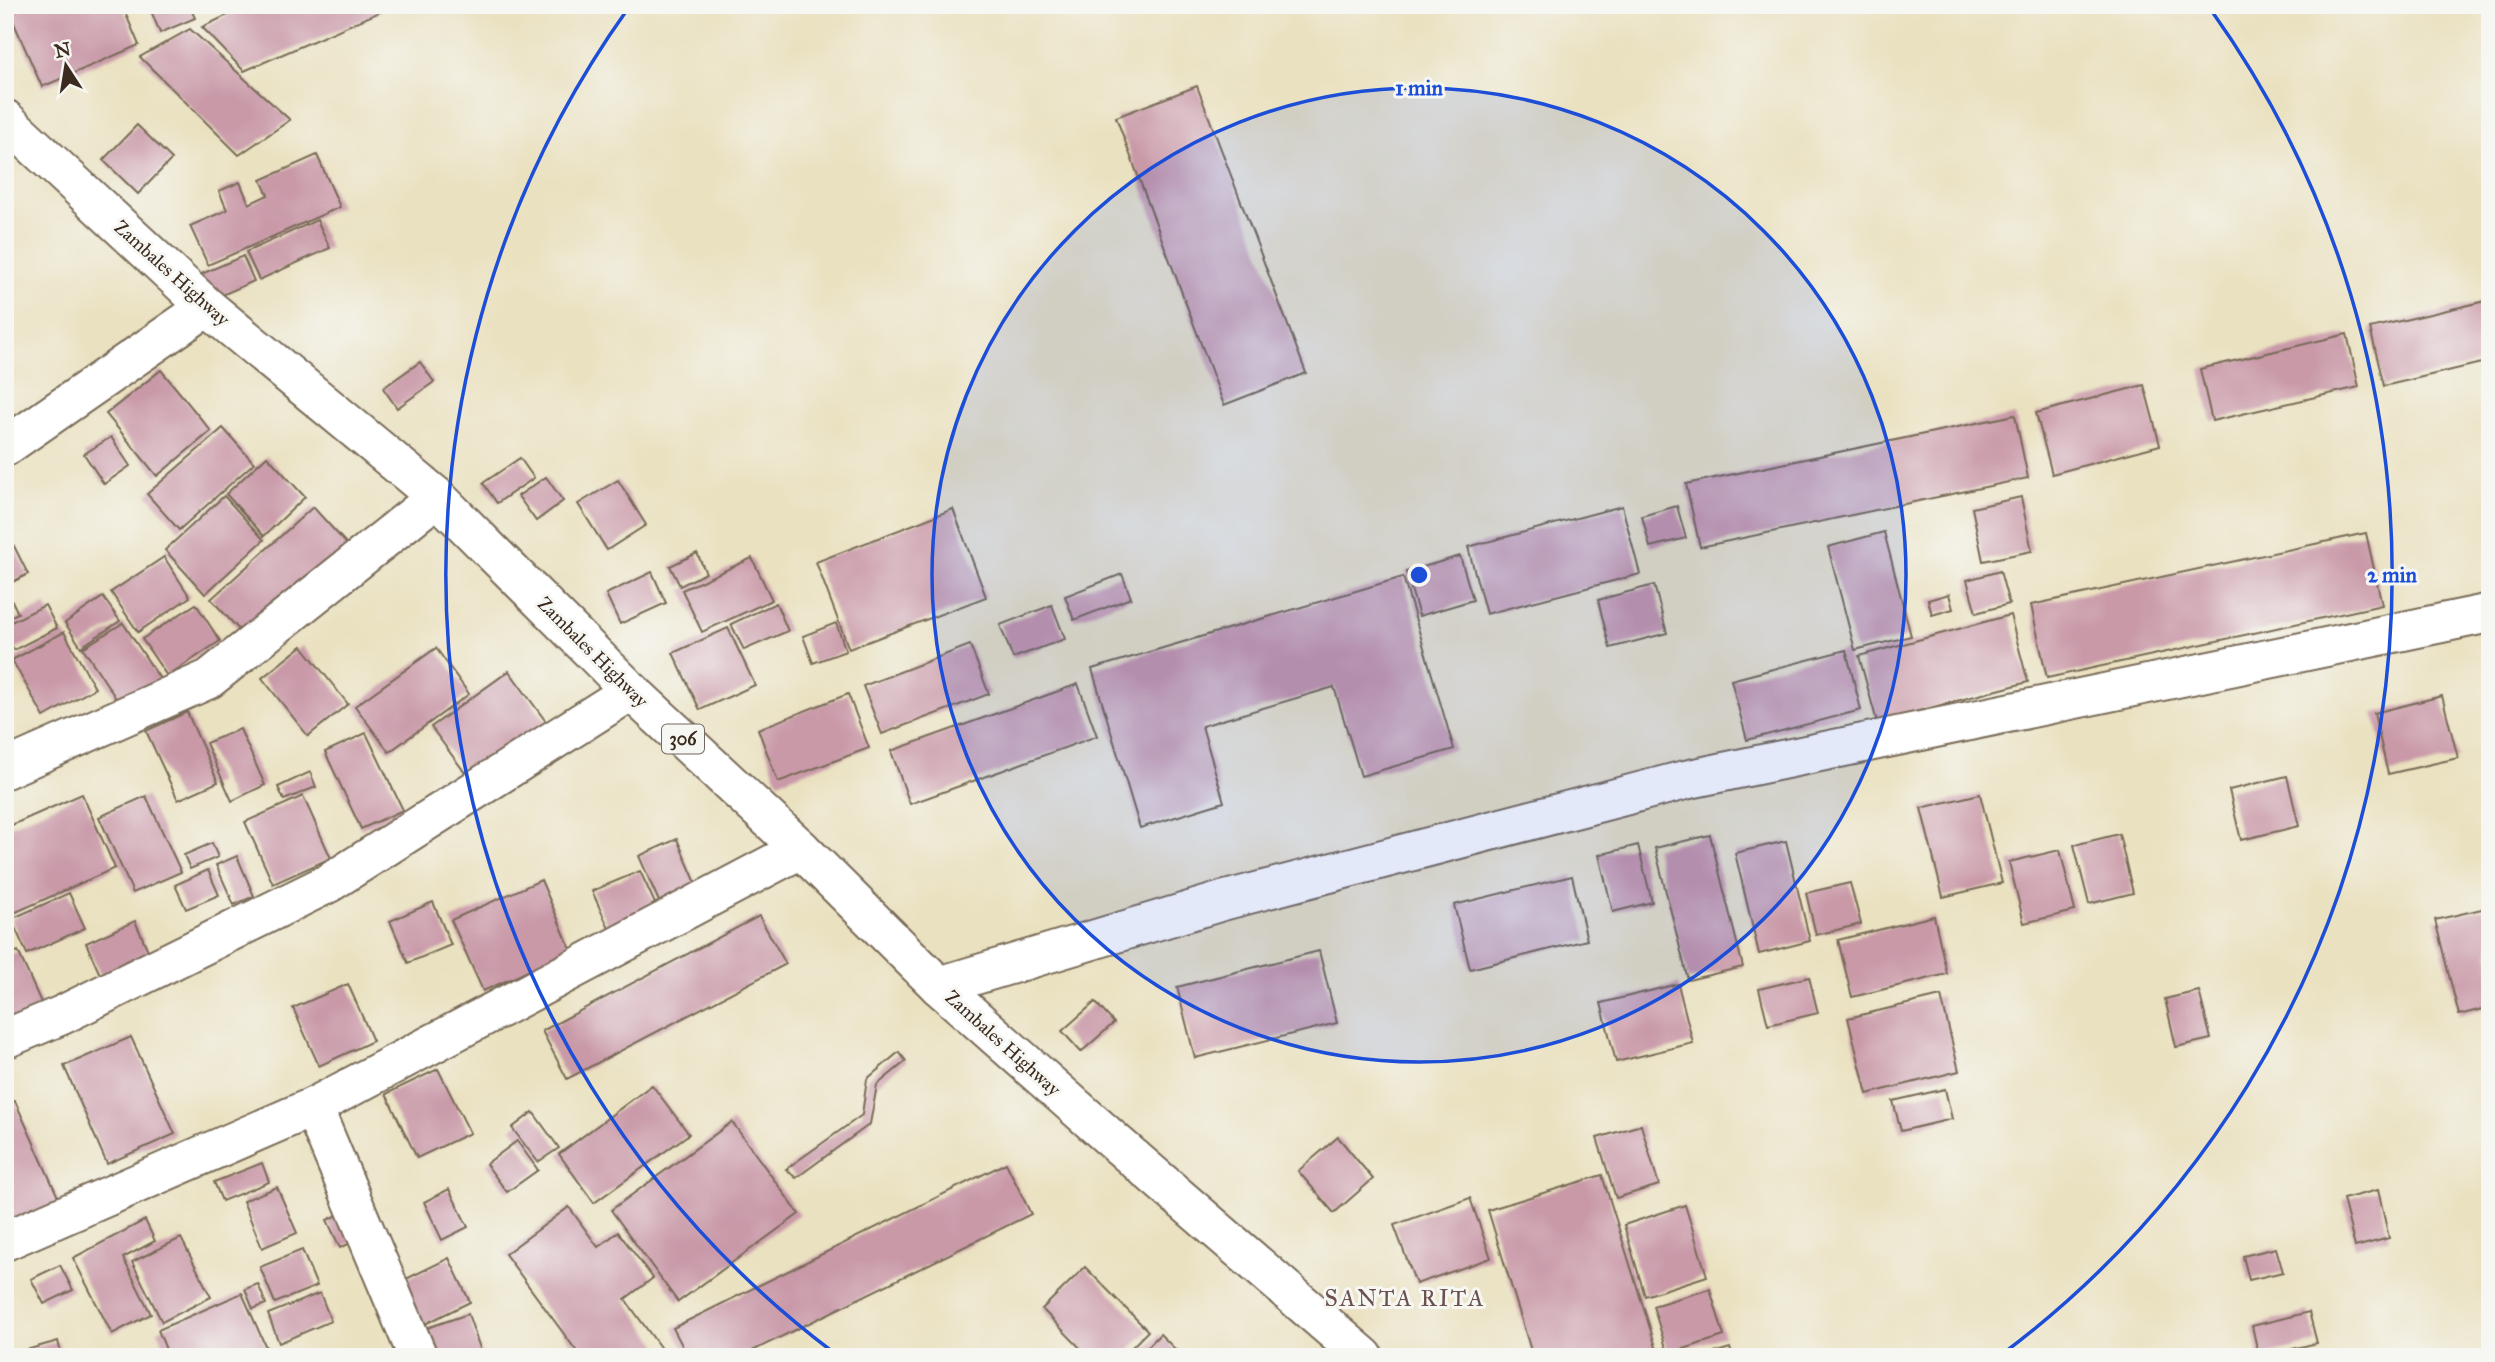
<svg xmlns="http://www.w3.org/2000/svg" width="2495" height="1362" font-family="'IM FELL Great Primer',serif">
<rect width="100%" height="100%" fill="#f6f6f2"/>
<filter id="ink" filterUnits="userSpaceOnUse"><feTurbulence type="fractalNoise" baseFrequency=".0143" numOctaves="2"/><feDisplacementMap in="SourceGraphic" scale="14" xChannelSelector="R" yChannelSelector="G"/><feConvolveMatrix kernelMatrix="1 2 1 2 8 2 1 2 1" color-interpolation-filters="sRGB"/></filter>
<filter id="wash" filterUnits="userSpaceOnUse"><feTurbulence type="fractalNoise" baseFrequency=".00686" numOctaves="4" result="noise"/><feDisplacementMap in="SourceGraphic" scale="28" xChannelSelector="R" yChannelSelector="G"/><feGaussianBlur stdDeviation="1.57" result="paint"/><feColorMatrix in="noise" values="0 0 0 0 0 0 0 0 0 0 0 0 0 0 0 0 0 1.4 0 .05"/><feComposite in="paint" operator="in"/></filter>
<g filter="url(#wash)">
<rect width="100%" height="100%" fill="#eae1c0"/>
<g id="blocks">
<g fill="#c999a8">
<polygon points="6,5 122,5 139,45 42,87"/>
<polygon points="189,5 195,18 160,33 149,6"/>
<polygon points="249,5 373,5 380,12 244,71 202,27"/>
<polygon points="190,29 290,120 239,155 140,57"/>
<polygon points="1197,86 1306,373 1224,405 1116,117"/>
<polygon points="137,125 172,159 138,194 103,160"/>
<polygon points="317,155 340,207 208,265 190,226 227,210 219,191 240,182 249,204 268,195 261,180"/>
<polygon points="317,220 330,248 259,280 246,252"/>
<polygon points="243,256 254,281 211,300 199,275"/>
<polygon points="2490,300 2490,361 2384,386 2370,328"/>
<polygon points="2347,334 2359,387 2212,421 2200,369"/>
<polygon points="420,362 434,382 397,408 383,388"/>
<polygon points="161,370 211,431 157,476 106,414"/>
<polygon points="2144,385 2160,445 2052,474 2036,413"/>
<polygon points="2015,415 2028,478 1700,547 1686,484"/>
<polygon points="223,428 254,463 179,530 147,494"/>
<polygon points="111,437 130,466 104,484 84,454"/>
<polygon points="267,456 305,497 264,536 226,494"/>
<polygon points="520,458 534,478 497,503 483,483"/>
<polygon points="546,477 563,501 536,521 518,496"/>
<polygon points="618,480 646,525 607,550 578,504"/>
<polygon points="224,496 264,540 205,594 165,550"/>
<polygon points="2021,497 2032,551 1983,561 1972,508"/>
<polygon points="1622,506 1640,574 1486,614 1468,547"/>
<polygon points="1677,506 1686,538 1650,547 1642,516"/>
<polygon points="313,507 354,552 252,644 211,599"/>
<polygon points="953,509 986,597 849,649 816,562"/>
<polygon points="5,528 28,574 5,586"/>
<polygon points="1884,532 1911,636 1855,650 1828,547"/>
<polygon points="2366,533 2382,605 2047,678 2031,605"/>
<polygon points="697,553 706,573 680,586 670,566"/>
<polygon points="1460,556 1473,600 1419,616 1406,572"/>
<polygon points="164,557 190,597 138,632 111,592"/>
<polygon points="752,558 772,600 702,632 682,590"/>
<polygon points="2000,571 2009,604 1976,613 1967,580"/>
<polygon points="652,572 666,603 620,624 606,594"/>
<polygon points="1122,574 1131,598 1074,620 1065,596"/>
<polygon points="1403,577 1454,749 1361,776 1334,687 1202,726 1224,802 1140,828 1092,669"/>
<polygon points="1654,585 1667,633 1610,648 1598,600"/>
<polygon points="8,593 18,613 5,619 5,594"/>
<polygon points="1949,594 1953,609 1932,615 1928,600"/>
<polygon points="103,597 120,621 81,647 65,623"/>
<polygon points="776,603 788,631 744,650 731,624"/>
<polygon points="196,604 220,641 167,676 142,639"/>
<polygon points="45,605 57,628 14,650 5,633 5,625"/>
<polygon points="1052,605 1065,639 1013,658 1000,625"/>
<polygon points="2010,615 2028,682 1877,722 1859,656"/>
<polygon points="123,623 160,679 119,703 83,648"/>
<polygon points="836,623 846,651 813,663 803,636"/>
<polygon points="728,628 755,685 700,710 673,653"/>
<polygon points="64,632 95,688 44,717 12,660"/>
<polygon points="970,645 989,694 882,734 863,686"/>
<polygon points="302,646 348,704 308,736 262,678"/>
<polygon points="436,648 469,694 389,752 355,706"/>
<polygon points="1846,650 1861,710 1747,740 1731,680"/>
<polygon points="509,671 547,723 469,778 431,727"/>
<polygon points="1078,684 1097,736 910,804 891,751"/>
<polygon points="848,694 869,748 778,782 758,729"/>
<polygon points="2442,696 2458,758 2388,774 2374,713"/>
<polygon points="187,712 218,782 178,800 146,731"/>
<polygon points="240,729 265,785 232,801 206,743"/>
<polygon points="366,733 403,810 361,829 325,752"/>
<polygon points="310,772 316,787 284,800 278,787"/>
<polygon points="2287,776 2299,826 2241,840 2229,790"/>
<polygon points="82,794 115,868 5,917 5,828"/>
<polygon points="1980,794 2002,883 1943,897 1921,808"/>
<polygon points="146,796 181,872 133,893 99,817"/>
<polygon points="303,796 331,858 273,884 245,822"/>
<polygon points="2119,834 2133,893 2089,904 2074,845"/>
<polygon points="1710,835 1743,967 1688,980 1655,848"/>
<polygon points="677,839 702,897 664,913 639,856"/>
<polygon points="1786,841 1810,941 1759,954 1735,853"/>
<polygon points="212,843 218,857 190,869 184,855"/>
<polygon points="1638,845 1652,902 1613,912 1599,855"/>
<polygon points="2060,850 2075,911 2024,923 2009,862"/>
<polygon points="237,856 254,896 234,905 216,865"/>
<polygon points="208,870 219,895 186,909 175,885"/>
<polygon points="640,871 658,910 610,931 592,891"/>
<polygon points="1572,876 1587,940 1470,969 1454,905"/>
<polygon points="541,880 572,952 483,991 451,920"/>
<polygon points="1850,883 1861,924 1816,935 1806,893"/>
<polygon points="69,893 85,928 27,954 11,919"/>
<polygon points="433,902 451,945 408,963 390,921"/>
<polygon points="2490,907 2490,1007 2459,1015 2435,920"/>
<polygon points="759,916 786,964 567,1079 542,1031"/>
<polygon points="1934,916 1947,974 1852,997 1838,940"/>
<polygon points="135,921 154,964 105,986 86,943"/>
<polygon points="18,951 43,1007 5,1023 5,957"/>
<polygon points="1319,951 1337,1023 1195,1058 1177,987"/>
<polygon points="1809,977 1818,1013 1768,1025 1759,989"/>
<polygon points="348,984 373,1041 319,1066 293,1008"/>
<polygon points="1678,984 1693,1043 1616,1062 1601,1003"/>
<polygon points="2199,991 2211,1039 2176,1047 2165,999"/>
<polygon points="1941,996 1959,1071 1867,1094 1848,1018"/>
<polygon points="1095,1002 1114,1023 1081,1052 1062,1031"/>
<polygon points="131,1037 175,1134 107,1164 64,1066"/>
<polygon points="899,1052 906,1061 877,1085 870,1124 796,1178 786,1169 862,1115 867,1079"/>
<polygon points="438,1069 470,1133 417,1158 386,1094"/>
<polygon points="652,1085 689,1134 594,1203 559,1154"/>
<polygon points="1945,1089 1952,1119 1901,1131 1893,1101"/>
<polygon points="15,1101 63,1208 5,1233 5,1105"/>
<polygon points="533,1112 559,1148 538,1162 512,1128"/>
<polygon points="732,1122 799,1214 678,1302 611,1210"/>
<polygon points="1641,1125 1659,1185 1616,1198 1597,1138"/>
<polygon points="1338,1137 1373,1179 1334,1213 1298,1171"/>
<polygon points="517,1141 538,1170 507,1192 486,1164"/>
<polygon points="262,1163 269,1182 222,1201 214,1182"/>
<polygon points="1006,1163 1031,1214 740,1357 688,1357 673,1328"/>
<polygon points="1602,1175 1659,1357 1533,1357 1488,1210"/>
<polygon points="277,1187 297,1233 262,1248 243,1201"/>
<polygon points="449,1189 468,1227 442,1240 424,1202"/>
<polygon points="2378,1190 2389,1238 2355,1247 2343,1199"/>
<polygon points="1470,1198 1491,1258 1416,1284 1394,1225"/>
<polygon points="1685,1205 1707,1276 1645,1296 1624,1225"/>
<polygon points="569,1207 598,1247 618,1232 653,1278 625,1299 662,1350 652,1357 581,1357 505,1254"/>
<polygon points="349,1210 362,1238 340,1248 327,1220"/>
<polygon points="145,1220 155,1241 123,1258 151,1314 112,1334 73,1258"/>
<polygon points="181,1238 211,1297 162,1322 132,1262"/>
<polygon points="2276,1248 2283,1272 2249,1280 2243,1256"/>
<polygon points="302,1250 317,1286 275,1303 260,1267"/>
<polygon points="449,1258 470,1302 419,1327 398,1283"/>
<polygon points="60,1265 73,1290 44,1304 31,1279"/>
<polygon points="1085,1267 1148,1331 1122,1357 1089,1357 1042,1309"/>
<polygon points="258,1284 266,1304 253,1309 245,1289"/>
<polygon points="1710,1289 1724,1336 1668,1354 1653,1306"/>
<polygon points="242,1293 268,1352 257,1357 169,1357 158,1330"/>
<polygon points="320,1293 331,1321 279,1343 268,1314"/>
<polygon points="2309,1312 2317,1343 2259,1357 2252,1326"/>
<polygon points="468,1314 483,1357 433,1357 424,1329"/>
<polygon points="1160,1334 1183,1357 1138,1357"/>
<polygon points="58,1341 62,1357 5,1357 5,1356"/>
<polygon points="1730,1348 1733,1357 1704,1357 1704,1356"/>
</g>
</g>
</g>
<g filter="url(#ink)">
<use href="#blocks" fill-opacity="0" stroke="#786a57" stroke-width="2"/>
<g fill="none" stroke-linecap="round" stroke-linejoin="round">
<g stroke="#786a57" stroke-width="42">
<g id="street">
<polyline points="5,447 207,307"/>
<polyline points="5,769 209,679 437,497"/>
<polyline points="939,986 1226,900 1685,780 2490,613"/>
<polyline points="5,1039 62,1015 329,883 631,691"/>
<polyline points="313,1107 418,1357"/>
<polyline points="5,1241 313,1107 801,849"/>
</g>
</g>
<g stroke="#786a57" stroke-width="42">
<polyline id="primary" points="5,119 207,307 437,497 631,691 801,849 939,986 1108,1136 1364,1357"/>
</g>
<use href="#street" stroke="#fff" stroke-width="38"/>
<use href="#primary" stroke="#fff" stroke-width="38"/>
</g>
</g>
<circle cx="1419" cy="575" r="487" fill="#1d4ed8" fill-opacity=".12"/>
<g fill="none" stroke="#1d4ed8" stroke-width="3.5">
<circle cx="1419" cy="575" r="487"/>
<path d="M833 1352A973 973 0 0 1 627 10M2211 10A973 973 0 0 1 2005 1352"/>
</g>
<g text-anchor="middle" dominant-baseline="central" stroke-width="6" stroke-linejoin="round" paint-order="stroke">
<rect fill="#f6f6f2" stroke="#73675e" stroke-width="2" x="662" y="724.5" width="42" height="29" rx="5"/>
<g font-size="18" font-weight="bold" fill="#3b2a1e">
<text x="683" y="739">306</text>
</g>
<g font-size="19" fill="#3b2a1e" stroke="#f6f6f2">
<text transform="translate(172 273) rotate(42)">Zambales Highway</text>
<text transform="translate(593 652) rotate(45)">Zambales Highway</text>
<text transform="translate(1003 1043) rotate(42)">Zambales Highway</text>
</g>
<g font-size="23" letter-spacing="2" fill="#6d514e" stroke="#f6f6f2">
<text x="1405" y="1298">SANTA RITA</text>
</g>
</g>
<circle cx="1419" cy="575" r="10" fill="#1d4ed8" stroke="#f6f6f2" stroke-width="3.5"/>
<g font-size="21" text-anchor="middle" font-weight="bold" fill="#1d4ed8" stroke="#f6f6f2" stroke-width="6" stroke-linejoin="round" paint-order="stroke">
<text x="1419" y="95">1 min</text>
<text x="2392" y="582">2 min</text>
</g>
<rect width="2495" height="1362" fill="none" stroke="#f6f6f2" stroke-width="28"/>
<g transform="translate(66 66) rotate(348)" stroke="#f6f6f2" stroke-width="5" paint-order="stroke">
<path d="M0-5L12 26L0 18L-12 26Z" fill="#3b2a1e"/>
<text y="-10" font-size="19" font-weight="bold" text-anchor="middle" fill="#3b2a1e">N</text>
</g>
</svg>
